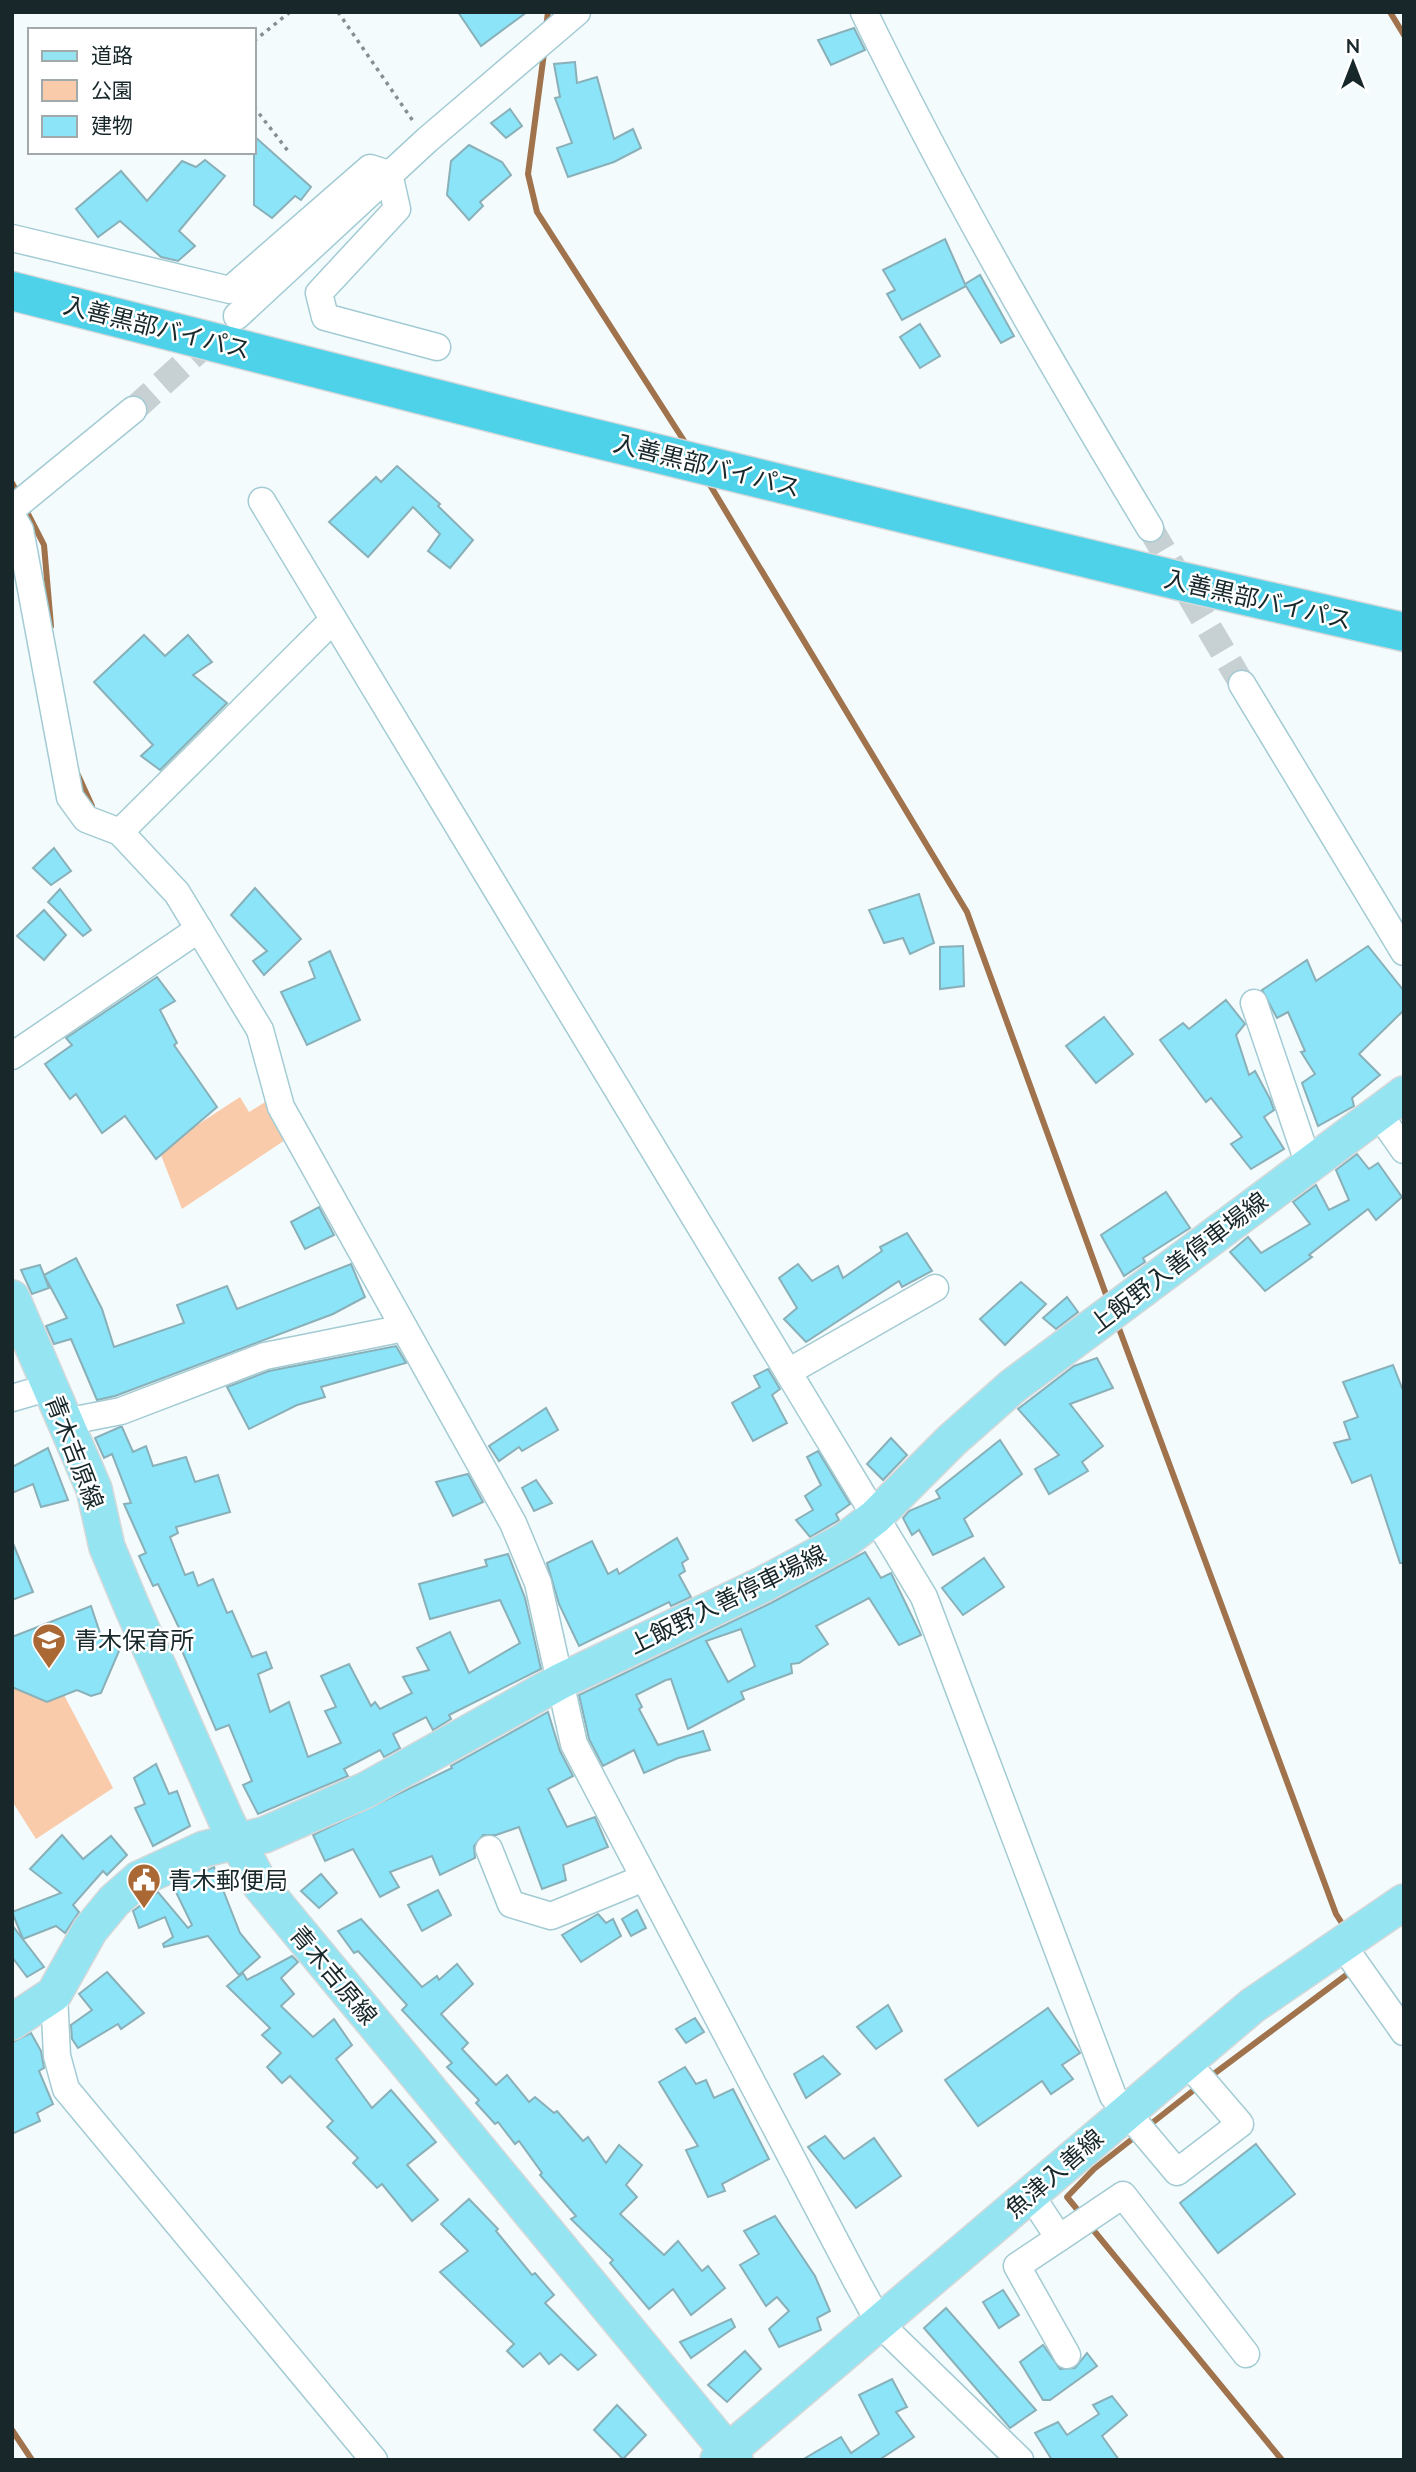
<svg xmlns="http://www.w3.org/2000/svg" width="1416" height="2472" font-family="Mulish,'Noto Sans JP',sans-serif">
<rect width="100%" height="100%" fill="#f3fbfd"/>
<g fill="#f9cbaa">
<polygon points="240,1097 249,1112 270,1099 288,1138 182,1209 159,1150"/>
<polygon points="12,1687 47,1702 64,1695 113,1788 36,1839 12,1801"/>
</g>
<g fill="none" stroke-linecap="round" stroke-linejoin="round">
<g stroke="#a0734d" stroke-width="6">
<polyline points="1390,12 1404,35"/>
<polyline points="546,28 548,12"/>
<polyline points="544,53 528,174 537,212 688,447"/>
<polyline points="707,480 967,912 1108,1300"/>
<polyline points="12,483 19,496"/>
<polyline points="24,506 44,545 51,626"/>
<polyline points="78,775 92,806"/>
<polyline points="1117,1323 1336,1914 1345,1928"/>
<polyline points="1207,2079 1353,1970"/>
<polyline points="1147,2127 1199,2086"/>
<polyline points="1081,2214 1067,2197 1094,2169 1136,2136"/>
<polyline points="1090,2226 1282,2460"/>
<polyline points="12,2430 32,2460"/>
</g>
</g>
<g fill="#8be4f7" stroke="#89b0b8" stroke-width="2" fill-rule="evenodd">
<polygon points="458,12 527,12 481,46"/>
<polygon points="854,28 865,50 831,65 818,40"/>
<polygon points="575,62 577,83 597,77 614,139 633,129 641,148 614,162 568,177 557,148 572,143 555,98 560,97 554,64"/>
<polygon points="510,109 522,126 506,138 491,123"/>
<polygon points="254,136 311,187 301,200 295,196 272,218 254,205"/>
<polygon points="469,145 502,162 511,175 480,202 483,206 469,220 447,195 451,161"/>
<polygon points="205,160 225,176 179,231 195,246 178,261 161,257 120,221 98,237 76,209 121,171 147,201 182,161 196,167"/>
<polygon points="945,239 965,284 980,275 1014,336 1001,343 966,286 902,320 887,294 895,290 883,270"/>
<polygon points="920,324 940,356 920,368 900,337"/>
<polygon points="397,466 440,504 438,506 473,540 450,568 428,551 440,534 413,507 368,557 329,522 376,477 381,482"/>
<polygon points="144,635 165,656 188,635 212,662 193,675 227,703 160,770 141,756 153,745 94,682"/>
<polygon points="54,848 71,871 51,885 33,868"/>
<polygon points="255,888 301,939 264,975 253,961 267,951 231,915"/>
<polygon points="60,889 91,930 83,936 48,902"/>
<polygon points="919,894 934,943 910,954 903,938 884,943 869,910"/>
<polygon points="44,910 66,935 44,960 17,936"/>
<polygon points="963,946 964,986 940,989 940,947"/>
<polygon points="1368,946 1404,991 1404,1010 1359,1054 1380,1075 1352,1098 1354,1106 1318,1126 1302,1083 1315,1074 1301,1052 1305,1051 1288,1012 1277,1018 1262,990 1307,960 1316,981"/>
<polygon points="330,951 360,1020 307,1045 281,992 315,978 309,962"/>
<polygon points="157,977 175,1001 160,1010 177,1043 174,1045 217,1107 156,1159 125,1116 102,1133 76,1094 70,1099 45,1064 72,1045 66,1038"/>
<polygon points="1226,1000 1245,1024 1236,1035 1249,1075 1255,1071 1270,1099 1274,1110 1264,1117 1284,1149 1251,1169 1231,1144 1242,1137 1211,1098 1206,1102 1160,1040 1183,1023 1189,1029"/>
<polygon points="1104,1017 1133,1054 1096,1083 1066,1046"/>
<polygon points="1357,1154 1369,1169 1378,1163 1402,1197 1376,1220 1368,1209 1309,1255 1312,1257 1265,1291 1230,1252 1248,1237 1261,1253 1310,1224 1293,1202 1316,1185 1329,1210 1349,1200 1336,1170"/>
<polygon points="1166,1192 1190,1228 1143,1258 1145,1262 1124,1276 1101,1235"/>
<polygon points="319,1207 334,1235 305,1249 291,1222"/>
<polygon points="907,1233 932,1271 902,1287 899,1281 806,1342 784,1319 797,1308 779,1278 798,1264 812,1281 838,1266 843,1278 882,1251 880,1247"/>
<polygon points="76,1258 102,1309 114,1347 184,1323 177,1305 227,1286 237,1309 351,1264 365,1297 333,1314 115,1396 97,1400 71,1339 54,1344 46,1326 67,1318 44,1275"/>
<polygon points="40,1265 49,1288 32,1294 21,1270"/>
<polygon points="1021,1282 1046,1304 1005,1345 980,1319"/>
<polygon points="1067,1297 1078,1312 1056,1329 1043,1318"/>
<polygon points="396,1346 406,1363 321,1387 325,1397 297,1405 249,1429 227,1387 269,1371"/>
<polygon points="1097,1358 1113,1388 1070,1404 1103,1446 1082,1462 1088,1471 1049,1494 1035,1469 1059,1455 1018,1409 1074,1366"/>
<polygon points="1393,1365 1404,1393 1404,1563 1400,1563 1371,1475 1352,1483 1334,1443 1350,1439 1344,1422 1358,1417 1343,1382"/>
<polygon points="768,1369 780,1389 772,1395 787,1423 753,1441 732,1403 760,1387 754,1376"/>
<polygon points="546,1408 558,1430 522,1451 519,1447 499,1461 489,1446"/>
<polygon points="120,1427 122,1427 133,1452 146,1446 153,1466 186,1457 195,1482 218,1475 230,1512 176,1527 178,1533 170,1537 185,1575 193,1572 198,1586 213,1579 227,1613 232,1611 252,1657 266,1652 272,1668 258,1674 270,1712 289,1702 308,1757 341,1743 325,1711 336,1707 321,1676 349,1664 371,1706 375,1702 380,1709 412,1693 403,1677 429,1670 417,1648 450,1632 469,1673 520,1643 500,1600 430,1619 419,1584 487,1566 485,1560 508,1554 525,1598 541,1669 449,1715 451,1719 433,1730 426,1717 393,1734 400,1748 384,1757 380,1750 344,1769 348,1776 258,1814 243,1785 252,1781 229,1725 216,1730 174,1632 180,1630 158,1584 153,1586 139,1556 146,1553 124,1504 131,1503 112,1454 104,1458 95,1438"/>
<polygon points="891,1438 907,1455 883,1480 867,1464"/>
<polygon points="1000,1440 1022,1474 964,1519 973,1536 933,1555 919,1530 912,1535 903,1518 909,1511 940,1498 936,1491"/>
<polygon points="48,1448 68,1500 41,1507 33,1484 12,1493 12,1467"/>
<polygon points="818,1451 850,1504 836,1514 839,1520 810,1537 796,1520 813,1510 805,1496 821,1485 807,1457"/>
<polygon points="468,1474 483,1502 453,1516 436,1482"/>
<polygon points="536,1480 552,1503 534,1511 522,1488"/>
<polygon points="677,1538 688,1559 682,1563 685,1571 679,1575 691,1597 671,1606 669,1602 579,1646 559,1604 547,1563 592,1541 608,1574 617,1569 619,1574"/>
<polygon points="12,1541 33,1592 12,1600"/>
<path d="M865 1552 881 1578 891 1573 921 1635 899 1645 869 1598 816 1626 828 1644 799 1663 791 1664 792 1673 741 1692 744 1699 688 1729 671 1679 666 1680 636 1695 642 1707 639 1709 658 1745 703 1731 710 1750 678 1758 644 1773 634 1750 603 1766 589 1739 579 1695 771 1603ZM741 1629 755 1666 728 1682 706 1641Z"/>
<polygon points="984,1558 1004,1587 963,1615 942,1588"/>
<polygon points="91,1606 102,1639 113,1637 119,1651 101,1693 91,1696 77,1690 47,1702 12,1687 12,1637"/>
<polygon points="548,1712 560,1751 573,1776 548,1789 567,1827 595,1817 608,1847 563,1865 566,1880 542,1889 519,1827 496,1835 483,1835 474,1846 475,1858 440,1875 432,1856 390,1872 399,1887 380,1897 353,1849 325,1861 313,1835 452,1768 451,1766"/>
<polygon points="156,1764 169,1794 177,1791 190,1826 153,1846 135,1808 145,1804 134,1778"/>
<polygon points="62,1835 83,1859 111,1836 127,1855 107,1875 103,1871 73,1905 79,1912 65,1933 56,1926 23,1939 12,1912 61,1893 30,1869"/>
<polygon points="214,1867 240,1933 260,1957 239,1975 208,1936 164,1947 163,1944 173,1937 165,1917 139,1928 133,1911 158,1892 188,1928 192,1925 173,1886"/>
<polygon points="321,1874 337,1893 319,1908 301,1891"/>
<polygon points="438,1890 451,1915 422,1931 408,1905"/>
<polygon points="637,1910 646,1928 631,1936 622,1919"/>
<polygon points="598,1914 606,1923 613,1919 621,1936 581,1962 562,1935"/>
<polygon points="361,1919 422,1987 437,1976 439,1980 457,1964 473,1984 441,2014 468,2043 462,2049 496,2085 507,2075 529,2102 535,2097 554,2113 557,2111 583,2141 588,2137 606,2163 619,2145 642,2165 626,2185 637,2197 620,2214 664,2255 678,2241 702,2271 708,2266 725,2288 691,2315 673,2289 649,2309 610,2263 613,2260 571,2219 576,2216 540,2175 542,2173 519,2141 515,2144 498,2122 495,2124 476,2103 479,2100 447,2067 452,2063 402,2010 407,2005 358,1951 354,1953 338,1931"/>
<polygon points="12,1925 44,1967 27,1977 12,1957"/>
<polygon points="292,1956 298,1962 281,1978 294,1994 281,2006 313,2037 334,2019 352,2045 336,2059 372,2108 391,2090 436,2142 407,2165 438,2200 412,2221 382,2184 377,2188 353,2163 358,2158 327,2127 333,2121 290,2076 282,2083 267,2067 281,2053 262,2035 270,2028 227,1986 243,1973 247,1980"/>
<polygon points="107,1972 144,2013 121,2029 118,2024 78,2048 72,2039 71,2025 92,2010 79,1994"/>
<polygon points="888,2005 902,2031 876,2049 857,2027"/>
<polygon points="1048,2008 1080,2053 1062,2065 1073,2079 1051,2094 1042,2081 978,2126 945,2080"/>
<polygon points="695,2018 704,2032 686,2043 676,2029"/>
<polygon points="31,2033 41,2051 44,2068 39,2071 53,2104 37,2113 40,2121 12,2134 12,2042"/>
<polygon points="823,2056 840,2074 806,2098 794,2074"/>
<polygon points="685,2067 696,2084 706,2080 714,2098 733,2089 769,2159 722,2184 725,2191 708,2197 686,2150 698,2146 659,2082"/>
<polygon points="825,2136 844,2159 874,2138 901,2176 856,2208 808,2147"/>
<polygon points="1256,2144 1295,2194 1218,2253 1180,2203"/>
<polygon points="469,2199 498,2229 496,2231 532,2275 535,2273 554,2295 545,2303 596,2355 578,2370 561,2354 549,2364 540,2353 523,2367 507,2351 514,2344 440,2272 468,2251 441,2224"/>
<polygon points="775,2216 815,2276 830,2311 817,2318 821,2330 779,2347 769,2329 789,2311 777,2297 766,2306 740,2265 759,2254 744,2231"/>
<polygon points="1003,2290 1019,2315 999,2328 983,2302"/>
<polygon points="946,2308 1036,2410 1010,2428 924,2328"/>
<polygon points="731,2319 735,2327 691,2358 680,2342"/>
<polygon points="1043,2345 1060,2369 1075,2368 1087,2353 1097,2366 1050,2400 1043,2400 1020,2362"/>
<polygon points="745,2351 761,2369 727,2402 708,2385"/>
<polygon points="892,2379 907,2407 896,2412 914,2437 879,2460 802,2460 841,2437 851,2453 879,2434 859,2395"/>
<polygon points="1112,2396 1127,2415 1102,2436 1119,2460 1052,2460 1035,2433 1058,2422 1067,2435 1099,2414 1093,2405"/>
<polygon points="617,2405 646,2435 623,2459 594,2430"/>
</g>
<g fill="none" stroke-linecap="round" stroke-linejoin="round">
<g stroke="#c7d1d3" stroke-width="26" stroke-dasharray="26 13" stroke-linecap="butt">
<polyline points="133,410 217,334"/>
<polyline points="1150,528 1242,684"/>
</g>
<g stroke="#a3cbd3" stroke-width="29">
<g id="minor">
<path d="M864 12C950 189 1048 359 1150 528"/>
<polyline points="12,238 230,290 370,168 389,174 397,209 319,293 325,317 437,347"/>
<polyline points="237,316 427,140 577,12"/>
<polyline points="262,501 924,1597 1113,2096 1177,2172 1240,2124 1186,2061"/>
<polyline points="12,509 133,410"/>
<polyline points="12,516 20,530 70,797 86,819 120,832"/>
<polyline points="332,621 120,832 177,893 260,1030 281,1107 513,1523 538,1583 574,1744 857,2282 880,2324 1020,2460"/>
<polyline points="1242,684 1404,952"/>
<polyline points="1254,1003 1309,1165"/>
<polyline points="12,1056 199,929"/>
<polyline points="1379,1114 1404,1150"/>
<polyline points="788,1372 935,1288"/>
<polyline points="12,1398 50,1387"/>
<polyline points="65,1422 121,1411 265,1356 404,1328"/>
<polyline points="489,1849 511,1904 551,1916 644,1878"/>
<polyline points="1341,1943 1404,2032"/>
<polyline points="54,1994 57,2056 66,2089 374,2460"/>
<polyline points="1030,2194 1059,2238 1017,2266 1067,2355"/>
<polyline points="1059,2238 1123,2195 1246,2354"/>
</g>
</g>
<g stroke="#d5d8d9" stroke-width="38">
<g id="major">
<polyline points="12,1298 94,1489 107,1547 132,1607 227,1822 261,1886 735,2460"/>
<polyline points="12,2022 54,1994 90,1930 114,1901 139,1879 204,1849 264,1835 366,1790 561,1681 762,1585 844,1541 875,1517 952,1440 1013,1386 1404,1094"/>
<polyline points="718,2460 1252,2006 1404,1902"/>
</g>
</g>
<g stroke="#d5d8d9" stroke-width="41">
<polyline id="highway" points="12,291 540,425 1180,581 1404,632"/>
</g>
<g stroke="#838f91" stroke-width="3.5" stroke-dasharray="3.5 5" stroke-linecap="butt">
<polyline points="338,12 413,121"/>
<polyline points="254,41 290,12"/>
<polyline points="254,107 288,151"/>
</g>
<use href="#minor" stroke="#fff" stroke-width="26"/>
<use href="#major" stroke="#95e4f2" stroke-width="35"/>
<use href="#highway" stroke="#4ed2ea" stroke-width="38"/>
</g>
<defs>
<g id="school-pin" transform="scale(1.75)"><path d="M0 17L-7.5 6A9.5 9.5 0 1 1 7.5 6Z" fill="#aa6934" stroke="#fff"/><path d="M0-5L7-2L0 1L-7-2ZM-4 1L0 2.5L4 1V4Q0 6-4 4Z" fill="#fff"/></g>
<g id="civic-pin" transform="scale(1.75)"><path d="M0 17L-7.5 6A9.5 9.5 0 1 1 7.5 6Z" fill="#aa6934" stroke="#fff"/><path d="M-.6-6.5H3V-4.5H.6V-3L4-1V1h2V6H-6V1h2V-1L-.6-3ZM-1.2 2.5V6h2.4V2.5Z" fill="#fff"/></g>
</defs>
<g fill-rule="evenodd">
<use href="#school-pin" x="49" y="1640"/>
<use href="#civic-pin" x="144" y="1880"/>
</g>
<g text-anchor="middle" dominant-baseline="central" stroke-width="5" stroke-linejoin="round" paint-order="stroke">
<g font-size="24" fill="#17272a" stroke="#fff">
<text transform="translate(157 327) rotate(14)">入善黒部バイパス</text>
<text transform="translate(707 465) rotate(14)">入善黒部バイパス</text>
<text transform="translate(1258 599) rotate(13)">入善黒部バイパス</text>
<text transform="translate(1178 1262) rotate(-37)">上飯野入善停車場線</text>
<text transform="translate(75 1452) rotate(69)">青木吉原線</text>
<text transform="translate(727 1599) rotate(-26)">上飯野入善停車場線</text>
<text transform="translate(334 1975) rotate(50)">青木吉原線</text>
<text transform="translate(1054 2173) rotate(-41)">魚津入善線</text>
</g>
<g font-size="24" fill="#17272a" stroke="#fff" text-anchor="start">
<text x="74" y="1640">青木保育所</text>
<text x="168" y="1880">青木郵便局</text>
</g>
</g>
<rect width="1416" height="2472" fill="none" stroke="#17272a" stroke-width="28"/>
<rect x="28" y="28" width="228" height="126" fill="#ffffff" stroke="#a2a9aa" stroke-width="2"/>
<rect x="42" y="51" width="35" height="10" fill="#95e4f2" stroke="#a2a9aa" stroke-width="2"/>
<text x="91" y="63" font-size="21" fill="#17272a">道路</text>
<rect x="42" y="80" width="35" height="21" fill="#f9cbaa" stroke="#a2a9aa" stroke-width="2"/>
<text x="91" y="98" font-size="21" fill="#17272a">公園</text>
<rect x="42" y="116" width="35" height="21" fill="#8be4f7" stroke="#a2a9aa" stroke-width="2"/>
<text x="91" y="133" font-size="21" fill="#17272a">建物</text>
<g transform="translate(1353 63)" stroke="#ffffff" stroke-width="5" paint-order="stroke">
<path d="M0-5L12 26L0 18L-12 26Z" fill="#17272a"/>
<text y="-10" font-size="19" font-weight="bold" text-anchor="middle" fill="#17272a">N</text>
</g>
</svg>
